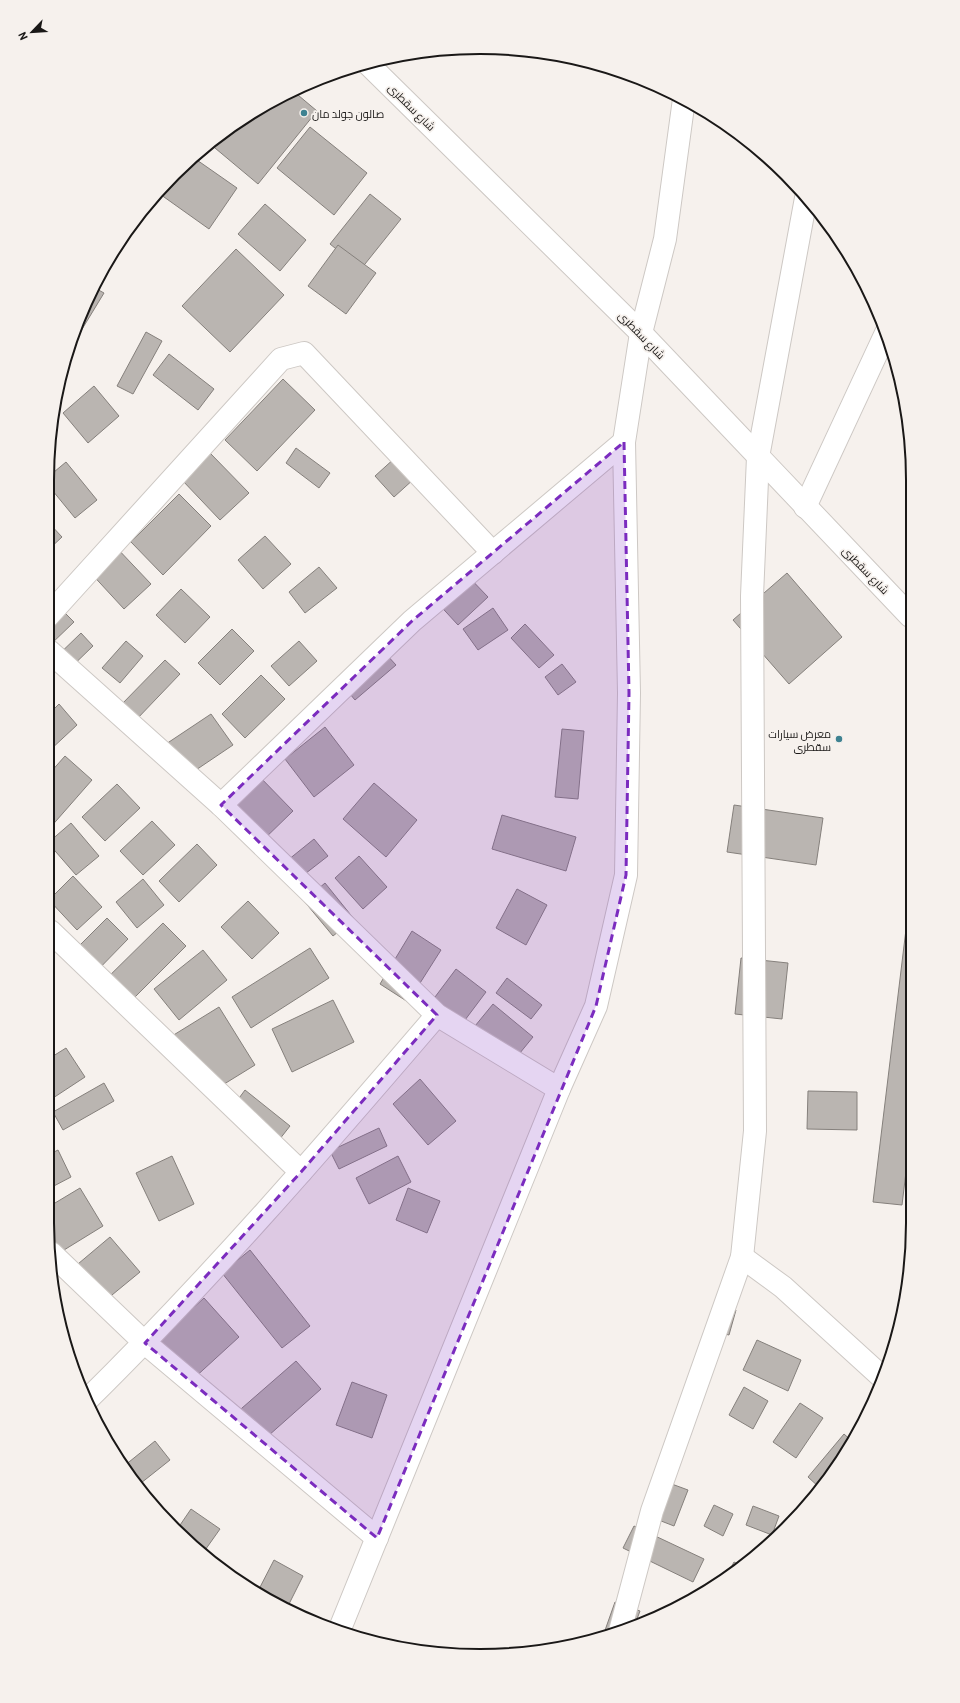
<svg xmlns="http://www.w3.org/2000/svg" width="960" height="1703" font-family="Barlow,Cairo,sans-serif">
<rect width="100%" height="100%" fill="#f6f1ed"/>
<g fill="#bab5b1" stroke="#85807c">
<polygon points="292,90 317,111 258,184 209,143 217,136"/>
<polygon points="310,127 367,173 334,215 277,168"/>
<polygon points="194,158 237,188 209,229 157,192"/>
<polygon points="370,194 401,219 361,269 330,244"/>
<polygon points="265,204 306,240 280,271 238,234"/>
<polygon points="338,245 376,273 346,314 308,286"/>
<polygon points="236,249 284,295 230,352 182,306"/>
<polygon points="95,288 104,293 73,344 72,343"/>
<polygon points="146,332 162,341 133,394 117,386"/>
<polygon points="169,354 214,389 198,410 153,375"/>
<polygon points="283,379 315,410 257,471 225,440"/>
<polygon points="94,386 119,416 88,443 63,413"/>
<polygon points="296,448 330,473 319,488 286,463"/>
<polygon points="210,453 249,493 220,520 182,480"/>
<polygon points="396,457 415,478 394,497 375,476"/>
<polygon points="66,462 97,500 75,518 48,485 48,477"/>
<polygon points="179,494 211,526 163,575 131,542"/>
<polygon points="48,522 62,537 48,550"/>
<polygon points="265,536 291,564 263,589 238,560"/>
<polygon points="114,545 151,584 124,609 88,570"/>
<polygon points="319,567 337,588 305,613 289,592"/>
<polygon points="464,572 488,597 458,625 434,599"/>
<polygon points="787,573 842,637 789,684 733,620"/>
<polygon points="181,589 210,617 185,643 156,615"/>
<polygon points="493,608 508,630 478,650 463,629"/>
<polygon points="63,611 74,622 49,646 49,625"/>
<polygon points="525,624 554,655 539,668 511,638"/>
<polygon points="232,629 254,651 220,685 198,663"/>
<polygon points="81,633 93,646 62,676 50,663"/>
<polygon points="126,641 143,656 120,683 102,668"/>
<polygon points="299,641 317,661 289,686 271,666"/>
<polygon points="385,653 396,665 355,700 345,688"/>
<polygon points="165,660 180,674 135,721 120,706"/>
<polygon points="562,664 576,682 558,695 545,677"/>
<polygon points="261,675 285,699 245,738 222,714"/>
<polygon points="59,704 77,725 49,751 49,714"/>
<polygon points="211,714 233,745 187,776 166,744"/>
<polygon points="325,727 354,765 314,797 285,759"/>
<polygon points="562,729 584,731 578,799 555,797"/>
<polygon points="65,756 92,780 49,829 49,774"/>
<polygon points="256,773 293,811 259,844 222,806"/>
<polygon points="374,783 417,820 386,857 343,819"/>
<polygon points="117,784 140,808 105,841 82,817"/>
<polygon points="734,805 823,818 816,865 727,852"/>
<polygon points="502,815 576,837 566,871 492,849"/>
<polygon points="152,821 175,845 143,875 120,851"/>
<polygon points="71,823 99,856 76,875 49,844 49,842"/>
<polygon points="314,839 328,856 301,877 288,860"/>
<polygon points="197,844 217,865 179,902 159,881"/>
<polygon points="359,856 387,887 363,909 335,878"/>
<polygon points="73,876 102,907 77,930 49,900"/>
<polygon points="143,879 164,905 137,928 116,902"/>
<polygon points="325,883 354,919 333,936 304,901"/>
<polygon points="911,888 912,1122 902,1205 873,1202"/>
<polygon points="517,889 547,905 526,945 496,928"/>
<polygon points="248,901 279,933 252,959 221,927"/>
<polygon points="107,918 128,939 87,981 65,960"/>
<polygon points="163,923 186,946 121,1011 98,987"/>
<polygon points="412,931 441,950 408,1002 380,984"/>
<polygon points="310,948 329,978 251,1028 232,997"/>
<polygon points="203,950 227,980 179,1020 154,989"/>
<polygon points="741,958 788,963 782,1019 735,1014"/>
<polygon points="456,969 486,992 462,1024 432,1001"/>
<polygon points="507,978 542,1005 531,1019 496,993"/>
<polygon points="333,1000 354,1042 292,1072 272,1029"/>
<polygon points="493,1004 533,1037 515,1059 475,1026"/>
<polygon points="219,1007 255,1065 208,1094 172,1036"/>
<polygon points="66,1048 85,1077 50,1100 50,1058"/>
<polygon points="420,1079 456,1121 428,1145 393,1104"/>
<polygon points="104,1083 114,1101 63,1130 53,1112"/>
<polygon points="245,1090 290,1126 279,1140 234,1105"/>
<polygon points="808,1091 857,1092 857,1130 807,1129"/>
<polygon points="379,1128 387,1146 339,1169 330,1151"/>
<polygon points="58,1150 71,1177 50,1188 50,1154"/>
<polygon points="172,1156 194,1204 159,1221 136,1173"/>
<polygon points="398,1156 411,1182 369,1204 356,1178"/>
<polygon points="80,1188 103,1226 51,1258 50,1206"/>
<polygon points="408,1188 440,1201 427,1233 396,1220"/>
<polygon points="110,1237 140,1272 101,1304 72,1269"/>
<polygon points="250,1250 310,1326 282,1348 222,1273"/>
<polygon points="204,1298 239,1337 192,1380 156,1341"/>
<polygon points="728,1307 736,1310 729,1335 721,1333"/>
<polygon points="757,1340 801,1360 788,1391 743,1370"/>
<polygon points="296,1361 321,1389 259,1444 234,1415"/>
<polygon points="352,1382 387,1395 372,1438 336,1425"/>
<polygon points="744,1387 768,1401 753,1429 729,1415"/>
<polygon points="800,1403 823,1418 796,1458 773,1442"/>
<polygon points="844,1434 853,1442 820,1488 808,1477"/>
<polygon points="155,1441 170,1460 136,1487 124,1466"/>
<polygon points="669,1483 688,1490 674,1526 656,1519"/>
<polygon points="714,1505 733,1514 723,1536 704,1526"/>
<polygon points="753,1506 779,1516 772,1535 746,1525"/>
<polygon points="191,1509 220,1529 203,1553 176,1531"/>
<polygon points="634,1526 704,1559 693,1582 623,1548"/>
<polygon points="274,1560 303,1576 286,1610 257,1593"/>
<polygon points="734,1562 742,1566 726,1577"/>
<polygon points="615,1602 640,1611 634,1627 603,1636"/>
</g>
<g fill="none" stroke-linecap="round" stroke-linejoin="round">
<g stroke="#cdc8c4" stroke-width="24">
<g id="minor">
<polyline points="366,62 641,333 910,616"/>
<polyline points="805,507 886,333"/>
<polyline points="48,616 281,359 304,353 493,553"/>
<polyline points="49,651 221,805 437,1015 559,1089"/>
<polyline points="221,805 412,621 624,442"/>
<polyline points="50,931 301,1172"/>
<polyline points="51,1253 145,1343 377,1538"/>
<polyline points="742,1257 783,1287 883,1378"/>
<path d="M86 1401C210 1279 324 1147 437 1015"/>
<polyline points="339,1631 559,1089 596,1006 626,875 629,693 624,442 641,333 665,239 684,99"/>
<polyline points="620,1631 652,1511 742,1257 755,1131 752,596 758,457 806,198"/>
</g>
</g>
<use href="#minor" stroke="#fff" stroke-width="22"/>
</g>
<path fill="#7b2cbf" fill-opacity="0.2" stroke="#7b2cbf" stroke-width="3" stroke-dasharray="8 5" stroke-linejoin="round" d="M624 442 629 693 626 875 596 1006 377 1538 145 1343 301 1172 437 1015 221 805 412 621Z"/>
<g fill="#3e8291" stroke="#f6f1ed" stroke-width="1.5">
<circle cx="304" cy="113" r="4"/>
<circle cx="839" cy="739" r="4"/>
</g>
<g text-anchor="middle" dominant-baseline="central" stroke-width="3.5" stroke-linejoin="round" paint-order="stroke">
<g font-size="11" fill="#1a1817" stroke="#f6f1ed">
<text transform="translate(412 107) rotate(45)">شارع سقطرى</text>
<text transform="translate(642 335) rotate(46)">شارع سقطرى</text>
<text transform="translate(866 570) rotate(46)">شارع سقطرى</text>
</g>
<g font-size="11" fill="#1a1817" stroke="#f6f1ed" text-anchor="start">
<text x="312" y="113">صالون جولد مان</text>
<text x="831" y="733" text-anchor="end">معرض سيارات<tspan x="831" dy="13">سقطرى</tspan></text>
</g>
</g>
<path d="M0 0H960V1703H0ZM480 54H480A426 426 0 0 1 906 480V1223A426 426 0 0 1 480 1649H480A426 426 0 0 1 54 1223V480A426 426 0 0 1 480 54Z" fill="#f6f1ed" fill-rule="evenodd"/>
<path fill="none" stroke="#1a1817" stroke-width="2" d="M480 54H480A426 426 0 0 1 906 480V1223A426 426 0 0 1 480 1649H480A426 426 0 0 1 54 1223V480A426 426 0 0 1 480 54Z"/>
<g transform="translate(32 32) rotate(245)" stroke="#f6f1ed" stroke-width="3" paint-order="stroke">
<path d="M0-3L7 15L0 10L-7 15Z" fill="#1a1817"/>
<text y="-6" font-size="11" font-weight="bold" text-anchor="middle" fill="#1a1817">N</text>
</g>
</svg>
